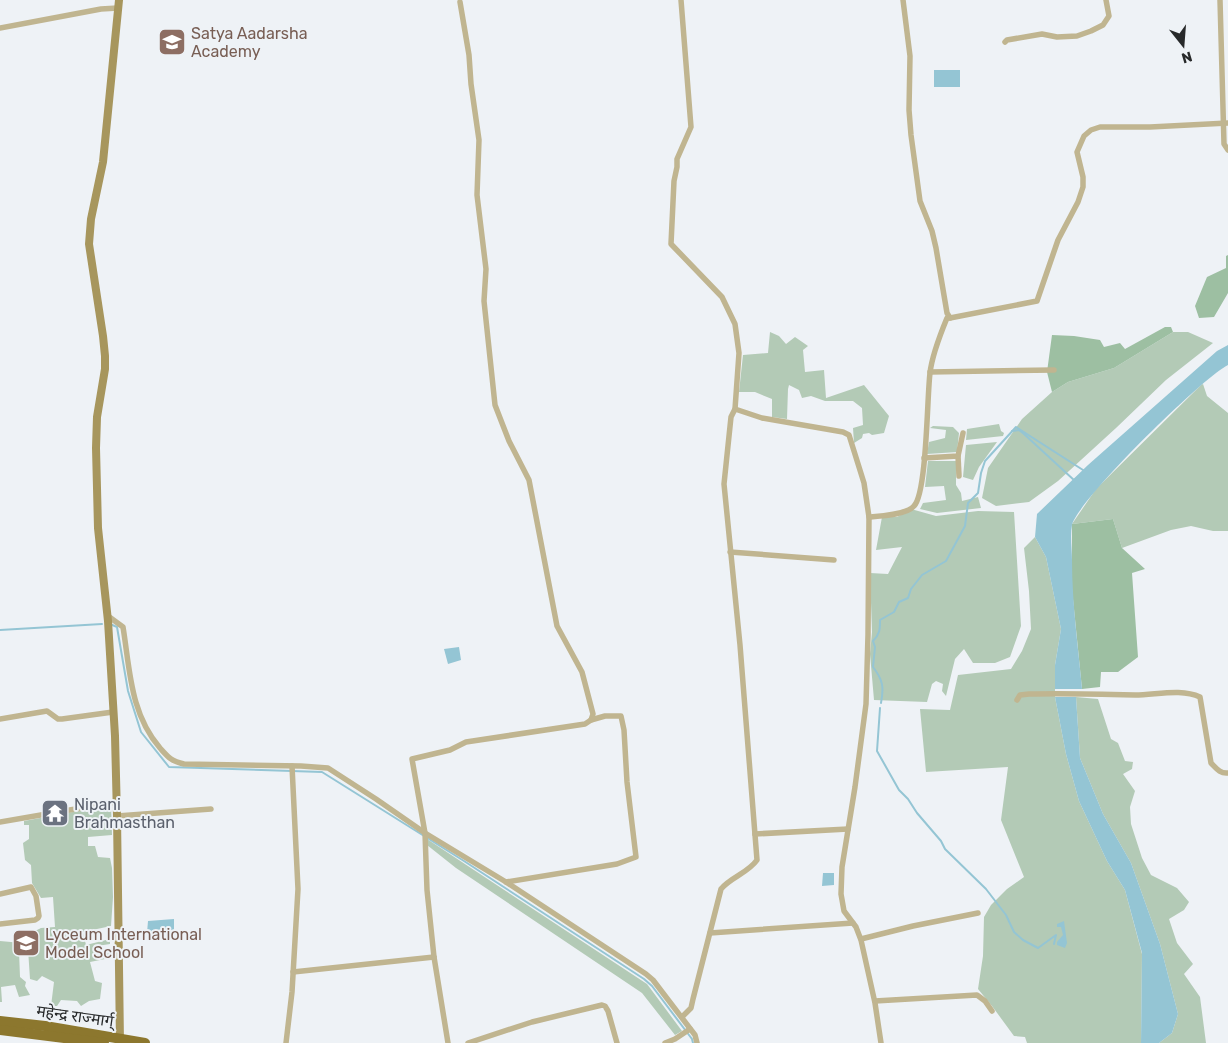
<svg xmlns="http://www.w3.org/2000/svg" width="1228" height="1043" font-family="Rubik,'Noto Sans Devanagari',sans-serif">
<rect width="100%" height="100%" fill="#eef2f6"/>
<g fill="#b3cab6">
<polygon points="770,332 779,336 786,344 795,337 808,346 803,350 805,372 824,370 826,398 864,385 889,416 884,433 872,435 869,433 863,434 862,438 854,443 853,428 863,425 862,408 853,401 825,401 811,396 802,398 799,390 789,385 788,389 787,419 772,417 772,399 755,392 739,392 743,355 768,353"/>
<polygon points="1173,332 1188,332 1213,343 1166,380 1116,428 1058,481 1029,502 996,506 982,498 988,468 1022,419 1052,392 1068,382 1114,368"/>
<polygon points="1203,384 1207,396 1228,413 1228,531 1213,531 1191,526 1171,530 1122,548 1113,519 1072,524 1096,489 1201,385"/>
<polygon points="999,424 1001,431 1004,433 1003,436 966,440 967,429"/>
<polygon points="933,426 953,427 959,433 957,452 927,454 929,442 945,438 946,430 930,428"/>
<polygon points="997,442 979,467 973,480 963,477 966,445"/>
<polygon points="928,461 956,461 956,485 961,493 962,501 978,497 981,508 937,513 920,509 923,503 946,500 944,486 925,487"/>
<polygon points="911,509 936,516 978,511 1014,512 1021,626 1010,657 995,663 973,663 964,649 955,659 946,696 942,691 943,684 936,681 932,684 927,702 874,700 870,654 872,632 870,573 888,574 902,547 876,550 882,517 897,517"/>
<polygon points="1035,537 1046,557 1061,629 1055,665 1055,697 1066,754 1079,801 1107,861 1125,890 1142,954 1141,1043 1027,1043 1025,1037 1014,1036 992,1006 978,989 983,956 984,917 991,905 1007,889 1024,877 1001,820 1008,767 926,772 920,709 950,710 958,675 1011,669 1022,651 1031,629 1029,591 1024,548"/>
<polygon points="1076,697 1098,699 1111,739 1118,743 1125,761 1133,762 1132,769 1123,774 1135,791 1130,807 1131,824 1142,858 1151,875 1177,888 1189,902 1184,910 1169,919 1177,943 1193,964 1184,974 1200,997 1206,1043 1159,1043 1172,1033 1178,1014 1160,944 1131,863 1103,814 1080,758"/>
<polygon points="111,805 112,835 88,837 88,846 95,846 98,857 110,858 112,868 113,897 111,926 83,932 86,945 106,940 110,935 110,944 97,946 99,954 110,953 110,958 90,962 95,981 102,983 100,999 89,1001 81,1006 77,1001 61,1000 57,1006 51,1006 54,982 42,976 37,981 30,979 28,949 19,951 20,977 26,982 25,986 30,995 19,997 15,985 1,987 2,1002 0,1002 0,941 22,943 37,941 35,931 41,928 55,927 53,897 41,898 32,883 31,865 25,860 23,843 29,839 29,825 24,825 24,821"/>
<polygon points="427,839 647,984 682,1031 675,1035 642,993 456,868 427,845"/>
</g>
<g fill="#9dbfa2">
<polygon points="1228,255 1228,293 1214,317 1199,318 1195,306 1207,277 1226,268 1226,256"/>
<polygon points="1165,327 1171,327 1173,332 1114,368 1068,382 1052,392 1047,372 1052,335 1074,336 1100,340 1104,347 1120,343 1125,349"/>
<polygon points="1113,519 1122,548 1145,569 1132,573 1138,657 1118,672 1101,672 1100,687 1082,689 1072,589 1072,524"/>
</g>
<g fill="#94c5d4">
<rect x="934" y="70" width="26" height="17"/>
<path d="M1228 345V365C1203 377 1077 501 1072 525 1070 536 1072 549 1072 560 1072 603 1078 646 1082 689H1055V665L1061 629 1046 557 1035 537 1037 514 1088 465 1217 351Z"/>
<polygon points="459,647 461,660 448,664 444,649"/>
<polygon points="1055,697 1076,697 1080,758 1103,814 1131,863 1160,944 1178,1014 1172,1033 1159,1043 1141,1043 1142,953 1125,890 1107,861 1079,801 1066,754"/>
<polygon points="823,873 834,873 834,885 822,886"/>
<polygon points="174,919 174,930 147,933 148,921"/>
<polygon points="1064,921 1067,943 1065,948 1057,945 1057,942 1063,935 1061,927 1057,927 1057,924"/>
</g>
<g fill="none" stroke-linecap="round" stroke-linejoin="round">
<g stroke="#94c5d4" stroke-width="2">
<polyline points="1012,431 1019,430 1024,434 1075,481"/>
<polyline points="110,624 117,627 128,691 141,732 169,767 322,772 464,861 644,979 652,986 692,1039 693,1043"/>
<polyline points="0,630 102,624"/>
<path d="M881 703C884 687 883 680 873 667L875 647 873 641C880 634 880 629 880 620L894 612 899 602 908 598 911 589 922 575 946 561 965 526 968 503 978 493 981 473 985 461 1016 427 1083 470"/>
<polyline points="880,708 877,751 899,790 908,799 917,813 941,841 945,849 986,889 1006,915 1014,932 1023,940 1038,948 1056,935 1054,944"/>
</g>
<g stroke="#c0b590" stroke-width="5.5">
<path d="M681 0 691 127 677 159V167L674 181 671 244 722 297 735 324 739 353 735 409 731 417 724 484 740 645 757 860C748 873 731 877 721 889L693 999 691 1008 682 1017"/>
<polyline points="1220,0 1224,144 1228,150"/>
<polyline points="0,28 101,9 118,8"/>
<polyline points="1005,42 1007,40 1042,34 1057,37 1077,36 1091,31 1103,25 1109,16 1106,0"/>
<polyline points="950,318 1037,301 1058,240 1078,202 1083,187 1083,177 1077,152 1084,136 1091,130 1100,127 1150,127 1228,123"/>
<polyline points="930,372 1054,370"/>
<polyline points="735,409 762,418 843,432 849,435 864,483 869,517 868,635 866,704 855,787 842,867 841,894 844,911 856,927 861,940 875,1003 881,1043"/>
<polyline points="958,456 959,476"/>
<polyline points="924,458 958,456 963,433"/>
<path d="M869 517C881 516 906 515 914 506 927 493 927 396 930 373 932 355 940 335 947 318H950L947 313 936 248 932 231 920 201 911 135 909 110 910 56 903 0"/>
<polyline points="730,552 834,560"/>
<path d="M108 616 123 627C130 670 130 713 160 748 169 758 171 761 184 764L301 766 328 768 376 799 425 833 506 882 646 974 653 980 695 1035 697 1043"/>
<path d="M1017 700 1020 695 1029 694C1064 693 1100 694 1135 695 1156 695 1181 688 1200 697L1211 763C1216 768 1220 774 1228 773"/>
<polyline points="0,719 47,711 58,719 62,719 113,712"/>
<polyline points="117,816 211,809"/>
<polyline points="0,822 116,802"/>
<polyline points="755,834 848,829"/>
<polyline points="506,882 617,864 636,857 627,782 624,730 621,716 605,716 591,720"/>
<polyline points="0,894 31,887 36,896 39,916 38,918 35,920 0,924"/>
<polyline points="710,933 853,923"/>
<polyline points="861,939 913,926 978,913"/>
<polyline points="293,972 434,957"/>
<polyline points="875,1001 977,995 985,1001 992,1011"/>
<polyline points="286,1043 292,992 298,889 292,766"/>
<polyline points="448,1043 434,957 427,890 425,833 412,759 450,750 466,742 585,724 591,720 593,714 582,672 557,626 529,480 509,441 495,405 484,301 486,269 477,195 479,140 471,84 469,55 460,2"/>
<polyline points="468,1043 532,1022 602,1005 605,1006 608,1011 617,1043"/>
<polyline points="665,1043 675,1039 690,1029"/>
</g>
<polyline stroke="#a7965d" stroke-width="8" points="119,0 103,162 91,219 89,244 103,336 105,356 105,369 97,417 96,448 98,528 108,621 115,736 117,816 120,1043"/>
<g stroke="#8c772e" stroke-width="10">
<polyline points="0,1021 45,1026 145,1043"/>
<polyline points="0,1030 104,1043"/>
</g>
</g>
<defs>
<g id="school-square" transform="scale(1.4375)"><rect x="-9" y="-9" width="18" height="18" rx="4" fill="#8d6e63" stroke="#eef2f6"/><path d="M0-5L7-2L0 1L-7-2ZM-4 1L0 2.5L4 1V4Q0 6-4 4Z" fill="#fff"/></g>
<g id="temple-square" transform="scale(1.4375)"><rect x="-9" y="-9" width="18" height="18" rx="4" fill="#6b7280" stroke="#eef2f6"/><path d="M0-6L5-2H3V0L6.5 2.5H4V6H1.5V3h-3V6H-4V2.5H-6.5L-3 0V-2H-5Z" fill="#fff"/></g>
</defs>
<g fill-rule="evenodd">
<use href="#school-square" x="172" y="42"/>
<use href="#temple-square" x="55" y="813"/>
<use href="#school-square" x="26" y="943"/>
</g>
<g text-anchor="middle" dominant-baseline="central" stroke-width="4" stroke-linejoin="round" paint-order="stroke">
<g font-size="16" fill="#785e54" stroke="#eef2f6" text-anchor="start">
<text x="191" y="33">Satya Aadarsha<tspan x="191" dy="18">Academy</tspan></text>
<text x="45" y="934">Lyceum International<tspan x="45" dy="18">Model School</tspan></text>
</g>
<g font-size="16" fill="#5b616d" stroke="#eef2f6" text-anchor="start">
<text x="74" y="804">Nipani<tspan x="74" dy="18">Brahmasthan</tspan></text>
</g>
<g font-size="16" fill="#27292a" stroke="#eef2f6">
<text transform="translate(75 1016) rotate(8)">महेन्द्र राज्मार्ग्</text>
</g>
</g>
<g transform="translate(1183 45) rotate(163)" stroke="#eef2f6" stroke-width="4" paint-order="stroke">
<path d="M0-4L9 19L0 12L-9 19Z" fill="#27292a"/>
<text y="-8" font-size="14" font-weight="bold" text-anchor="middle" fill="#27292a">N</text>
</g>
</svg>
